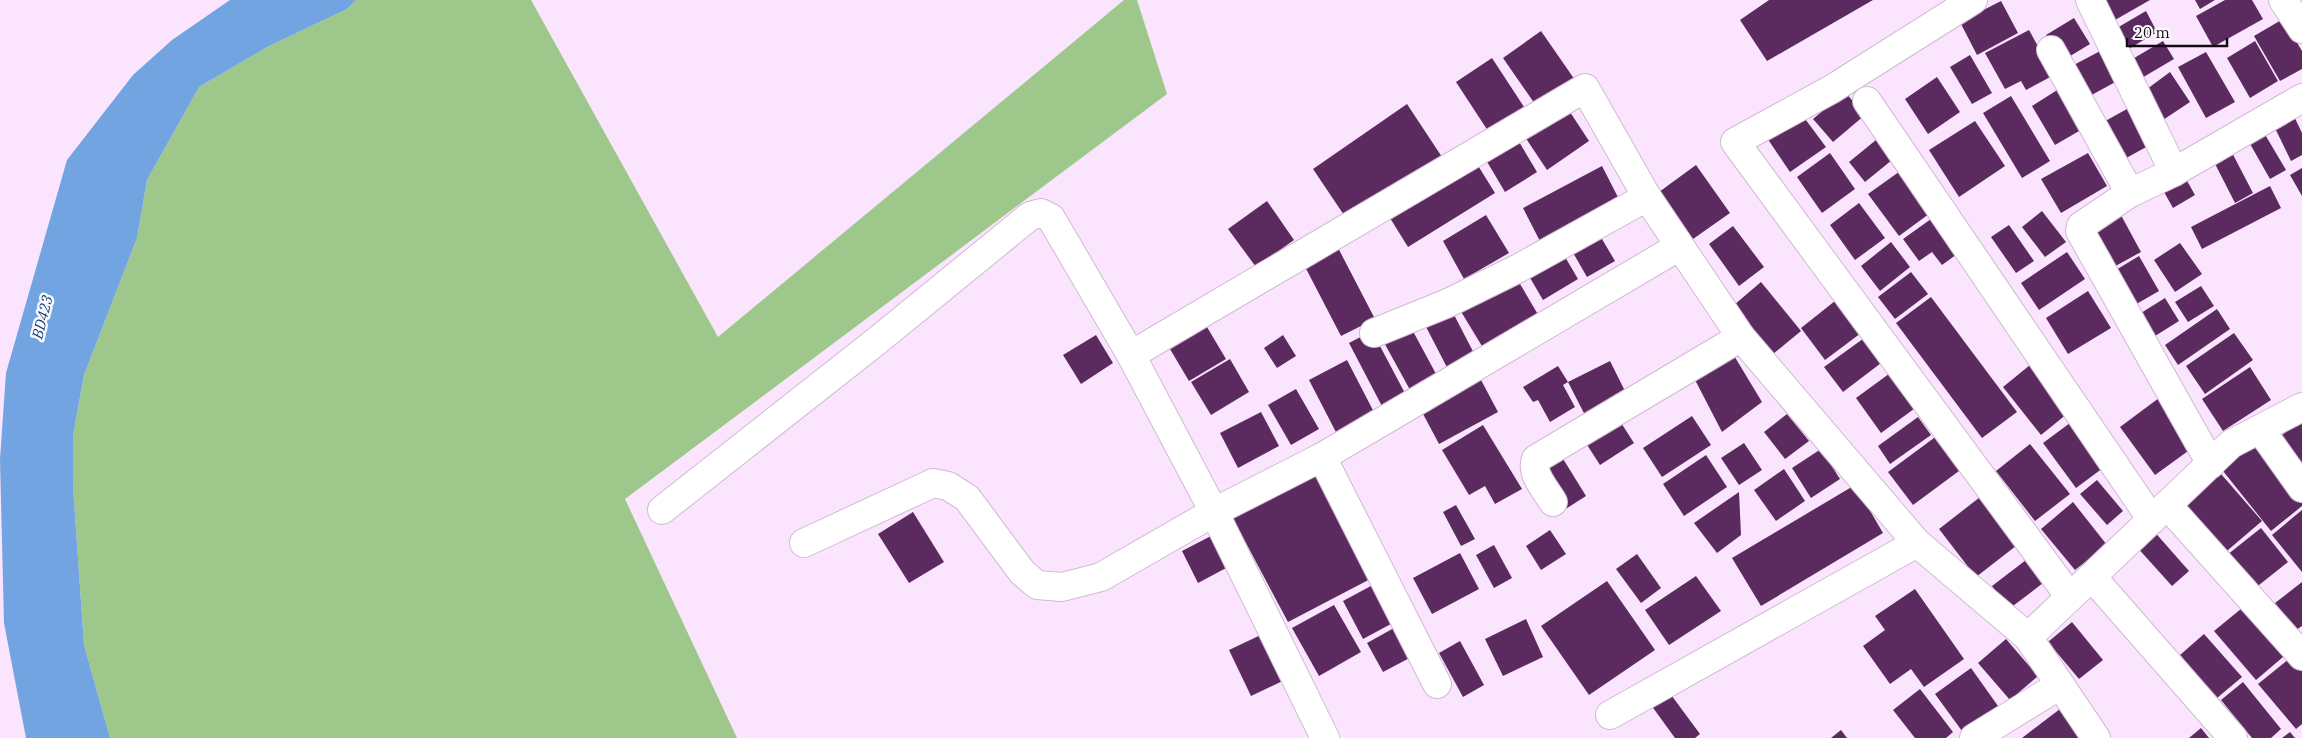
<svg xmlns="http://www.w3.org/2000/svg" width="2302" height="738" font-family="'IBM Plex Serif',serif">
<rect width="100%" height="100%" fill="#fbe4fd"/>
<polygon fill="#9ec88b" points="356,0 531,0 718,337 1124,0 1137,0 1167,94 625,499 737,738 110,738 84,645 73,486 73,436 84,375 137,238 147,180 199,87 267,47 347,9"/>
<polygon fill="#71a4e0" points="230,0 356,0 347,9 267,47 199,87 147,180 137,238 84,375 73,436 73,486 84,645 110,738 26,738 4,623 0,459 6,373 67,160 133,75 172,40"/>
<g fill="#5b2b60">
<polygon points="1769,0 1873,0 1767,61 1740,20"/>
<polygon points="2105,0 2150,0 2115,20"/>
<polygon points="2195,0 2215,0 2200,9"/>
<polygon points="2225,0 2252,0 2263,19 2213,47 2196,16"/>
<polygon points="2001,1 2018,33 1977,55 1960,22"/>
<polygon points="2146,11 2157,32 2122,53 2110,32"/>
<polygon points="2074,18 2090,44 2062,61 2046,35"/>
<polygon points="2283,19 2302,51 2302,69 2280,81 2254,36"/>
<polygon points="2029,30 2054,75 2026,90 2021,81 2005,89 1985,53"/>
<polygon points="1541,31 1575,80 1537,107 1503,58"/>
<polygon points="2163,41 2174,59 2135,82 2124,64"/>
<polygon points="2255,41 2278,81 2250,98 2227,58"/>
<polygon points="2104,49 2121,79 2086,98 2070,67"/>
<polygon points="2206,52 2235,102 2206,118 2178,67"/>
<polygon points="1970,55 1992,93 1972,104 1950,67"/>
<polygon points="1492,58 1526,110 1490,134 1456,82"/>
<polygon points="2170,72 2190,102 2163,120 2143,92"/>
<polygon points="1937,77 1960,112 1928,134 1905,99"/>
<polygon points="2062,87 2086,127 2055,145 2032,106"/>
<polygon points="1845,92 1865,115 1833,142 1813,119"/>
<polygon points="2011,96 2050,161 2022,178 1983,113"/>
<polygon points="1407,104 1442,157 1348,221 1313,169"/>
<polygon points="1797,108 1826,147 1790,172 1763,132"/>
<polygon points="1568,109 1589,141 1547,170 1525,137"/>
<polygon points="2127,109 2148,146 2119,162 2098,125"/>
<polygon points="2292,112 2302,133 2302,155 2291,161 2272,122"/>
<polygon points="1975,121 2005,166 1959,197 1929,150"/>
<polygon points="2260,126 2286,170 2270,179 2245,135"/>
<polygon points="1515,135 1537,172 1505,192 1483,155"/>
<polygon points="1876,140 1892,160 1865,182 1849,162"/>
<polygon points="2228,145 2253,193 2235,203 2210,154"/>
<polygon points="1830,153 1855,189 1822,213 1797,177"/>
<polygon points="2088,153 2107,186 2061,213 2041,179"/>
<polygon points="1477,164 1495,193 1408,247 1390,218"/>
<polygon points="1696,165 1730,213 1693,239 1659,192"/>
<polygon points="1602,166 1623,207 1544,249 1523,208"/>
<polygon points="2302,168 2302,196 2290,175"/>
<polygon points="1903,169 1933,211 1899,236 1868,194"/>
<polygon points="2181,170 2195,195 2173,208 2159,183"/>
<polygon points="2270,186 2281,208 2202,249 2191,227"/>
<polygon points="1267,201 1294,240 1256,267 1228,229"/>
<polygon points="1859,203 1885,238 1855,260 1830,225"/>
<polygon points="2116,206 2141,252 2110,269 2085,223"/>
<polygon points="2042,211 2066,242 2045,257 2022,227"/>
<polygon points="1938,214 1964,249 1942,265 1932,252 1919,261 1903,239"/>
<polygon points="1486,215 1509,253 1464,279 1443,241"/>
<polygon points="2009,225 2034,261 2016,273 1991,237"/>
<polygon points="1733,226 1764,267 1739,286 1709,244"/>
<polygon points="1596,229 1615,261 1587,277 1568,244"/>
<polygon points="1335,242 1375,319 1341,336 1301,259"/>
<polygon points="1891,242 1910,267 1880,291 1861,266"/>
<polygon points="2180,243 2202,274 2175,292 2154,260"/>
<polygon points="1561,250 1578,279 1543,300 1526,271"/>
<polygon points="2067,252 2085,279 2039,310 2021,283"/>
<polygon points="2139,256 2159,291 2126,310 2106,276"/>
<polygon points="1513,272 1543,323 1488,356 1457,305"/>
<polygon points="1911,272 1928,294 1895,319 1878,297"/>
<polygon points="1761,282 1801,331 1773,354 1734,305"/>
<polygon points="2201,286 2214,306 2188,322 2175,302"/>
<polygon points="2088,291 2111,328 2068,354 2046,318"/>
<polygon points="1840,297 1865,330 1825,360 1801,328"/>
<polygon points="1931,297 2017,412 1982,438 1896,323"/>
<polygon points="2165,298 2179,321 2155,336 2141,313"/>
<polygon points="1450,307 1479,363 1452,377 1423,321"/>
<polygon points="2217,309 2230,329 2178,365 2165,345"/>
<polygon points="1204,322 1226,359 1189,381 1167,344"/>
<polygon points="1408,322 1442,385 1415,399 1381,337"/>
<polygon points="1372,331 1407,397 1384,410 1349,343"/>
<polygon points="2234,333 2253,360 2205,394 2186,366"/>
<polygon points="1096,335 1113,363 1081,384 1063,355"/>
<polygon points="1283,335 1296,356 1277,368 1264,348"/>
<polygon points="1867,336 1885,360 1843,392 1824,367"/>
<polygon points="1730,349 1762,402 1722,432 1692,374"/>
<polygon points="1230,359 1249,392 1211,415 1191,382"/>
<polygon points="1347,360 1377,418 1339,438 1309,380"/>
<polygon points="1610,361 1630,401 1589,423 1568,382"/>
<polygon points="2035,361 2073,409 2041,435 2003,387"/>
<polygon points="1558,366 1568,382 1563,385 1575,407 1550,422 1538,400 1533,402 1523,387"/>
<polygon points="2250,367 2271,400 2223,431 2202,399"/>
<polygon points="1893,371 1918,406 1881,433 1856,398"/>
<polygon points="1481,380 1498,412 1439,444 1422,412"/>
<polygon points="1296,389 1319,429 1291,445 1268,405"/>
<polygon points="2159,398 2195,446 2155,475 2120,427"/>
<polygon points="1261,412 1279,446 1238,468 1220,433"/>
<polygon points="1787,414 1809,441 1785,459 1764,432"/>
<polygon points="1616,415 1634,443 1600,465 1582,437"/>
<polygon points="1692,416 1711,445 1662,477 1643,448"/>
<polygon points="1918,417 1931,435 1890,464 1878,446"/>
<polygon points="2302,419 2302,472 2276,440"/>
<polygon points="2074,420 2107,465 2076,488 2043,443"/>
<polygon points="1483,425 1522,489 1495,504 1485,486 1469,495 1442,450"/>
<polygon points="1938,435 1963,468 1913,505 1888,472"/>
<polygon points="2252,439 2302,500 2302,506 2271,531 2219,466"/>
<polygon points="1744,443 1762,470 1739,485 1721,458"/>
<polygon points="2030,444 2070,494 2035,521 1996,471"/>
<polygon points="1557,449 1586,496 1564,510 1535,463"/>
<polygon points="1821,449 1840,479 1811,498 1792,468"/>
<polygon points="1706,455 1727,487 1684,516 1663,484"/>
<polygon points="1319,467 1376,576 1288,622 1230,513"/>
<polygon points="2215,467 2262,521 2221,556 2175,502"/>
<polygon points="1784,469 1805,501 1776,521 1754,490"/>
<polygon points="2097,480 2123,511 2107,525 2080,494"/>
<polygon points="1855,485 1883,533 1761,606 1732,558"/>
<polygon points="1739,492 1741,535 1717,553 1694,523"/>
<polygon points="1984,494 2021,542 1976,577 1939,529"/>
<polygon points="2073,502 2107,545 2075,570 2041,529"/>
<polygon points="1456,505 1475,539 1461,546 1443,512"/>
<polygon points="2302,510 2302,572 2272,535"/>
<polygon points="913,512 944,562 909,583 878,534"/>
<polygon points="2261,528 2288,562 2254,589 2227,555"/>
<polygon points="2152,529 2189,571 2172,586 2135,545"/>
<polygon points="1550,530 1566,554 1541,570 1526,546"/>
<polygon points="1211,536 1228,567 1198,583 1182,551"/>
<polygon points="1494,545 1512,578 1494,588 1476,555"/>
<polygon points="1460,553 1479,589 1432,614 1413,578"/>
<polygon points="1637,554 1661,588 1641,603 1616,569"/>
<polygon points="2026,560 2043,583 2009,609 1992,586"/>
<polygon points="1696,576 1721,611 1669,645 1645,610"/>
<polygon points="1382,580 1402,618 1363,639 1343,601"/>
<polygon points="1607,581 1655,650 1589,695 1541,626"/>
<polygon points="2302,582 2302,626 2296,630 2275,603"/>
<polygon points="1915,589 1964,659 1924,687 1911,669 1890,684 1863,646 1885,630 1875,616"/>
<polygon points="2247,604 2289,652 2256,680 2214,631"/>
<polygon points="1334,605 1361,652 1319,676 1292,628"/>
<polygon points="1526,619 1543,657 1503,676 1485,639"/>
<polygon points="2072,622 2103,660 2079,679 2048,642"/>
<polygon points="1403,623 1419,653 1383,672 1367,643"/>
<polygon points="1267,632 1289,678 1251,696 1229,650"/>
<polygon points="2204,634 2242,677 2217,698 2180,655"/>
<polygon points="2006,639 2038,676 2010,700 1978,663"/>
<polygon points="1460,641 1484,685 1463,697 1439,653"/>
<polygon points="2295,654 2302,663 2302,724 2296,729 2258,684"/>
<polygon points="1971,668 1998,706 1962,731 1935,694"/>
<polygon points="2243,682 2281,729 2271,738 2252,738 2221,700"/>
<polygon points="1920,689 1953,732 1946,738 1915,738 1893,710"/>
<polygon points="1669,692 1700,734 1695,738 1675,738 1651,705"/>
<polygon points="2060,709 2083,738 2022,738"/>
<polygon points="2201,728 2209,738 2189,738"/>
<polygon points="1841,730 1847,738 1831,738"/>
<polygon points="2290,732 2295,738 2282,738"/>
</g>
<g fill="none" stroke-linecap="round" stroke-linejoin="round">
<g stroke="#d0bad2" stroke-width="30">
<g id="minor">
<polyline points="1973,0 1832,89 1735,142 2070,597"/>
<polyline points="2090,0 2174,172"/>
<polyline points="2283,0 2302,29"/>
<polyline points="2051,50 2130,193"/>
<polyline points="1867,101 2152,520"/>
<polyline points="1680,246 1322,457 1214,512 1131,355 1585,88 1647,197 1741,337 1917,543"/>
<polyline points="1374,333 1448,303 1519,268 1647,197"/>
<polyline points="2260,429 2302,488"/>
<polyline points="1322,457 1437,684"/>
<polyline points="2211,464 2080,231 2081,226 2130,193 2174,172 2302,98"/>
<path d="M1553 502C1546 490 1530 473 1536 459L1741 337"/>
<polyline points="2167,505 2302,656"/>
<polyline points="662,510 878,340 1030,216 1041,213 1051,218 1131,355"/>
<polyline points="804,543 933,483 948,486 967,498 1022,572 1037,585 1062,587 1101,577 1214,512 1325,738"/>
<polyline points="2092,577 2233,738"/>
<polyline points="2028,637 2096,738"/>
<polyline points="1610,715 1917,543 2028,637 2231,444 2302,407"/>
<polyline points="1974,738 2060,685"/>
</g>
</g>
<use href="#minor" stroke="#fff" stroke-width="28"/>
</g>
<g text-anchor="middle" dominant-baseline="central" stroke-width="5" stroke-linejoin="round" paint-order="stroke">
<g font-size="15" font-style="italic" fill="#043e74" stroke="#fdf8fd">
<text transform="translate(42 317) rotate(-76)">BD423</text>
</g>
</g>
<path d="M2127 38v8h100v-8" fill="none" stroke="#120b13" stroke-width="2.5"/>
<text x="2134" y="38" font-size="15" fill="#120b13" stroke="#fdf8fd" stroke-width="4" paint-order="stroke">20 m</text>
</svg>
